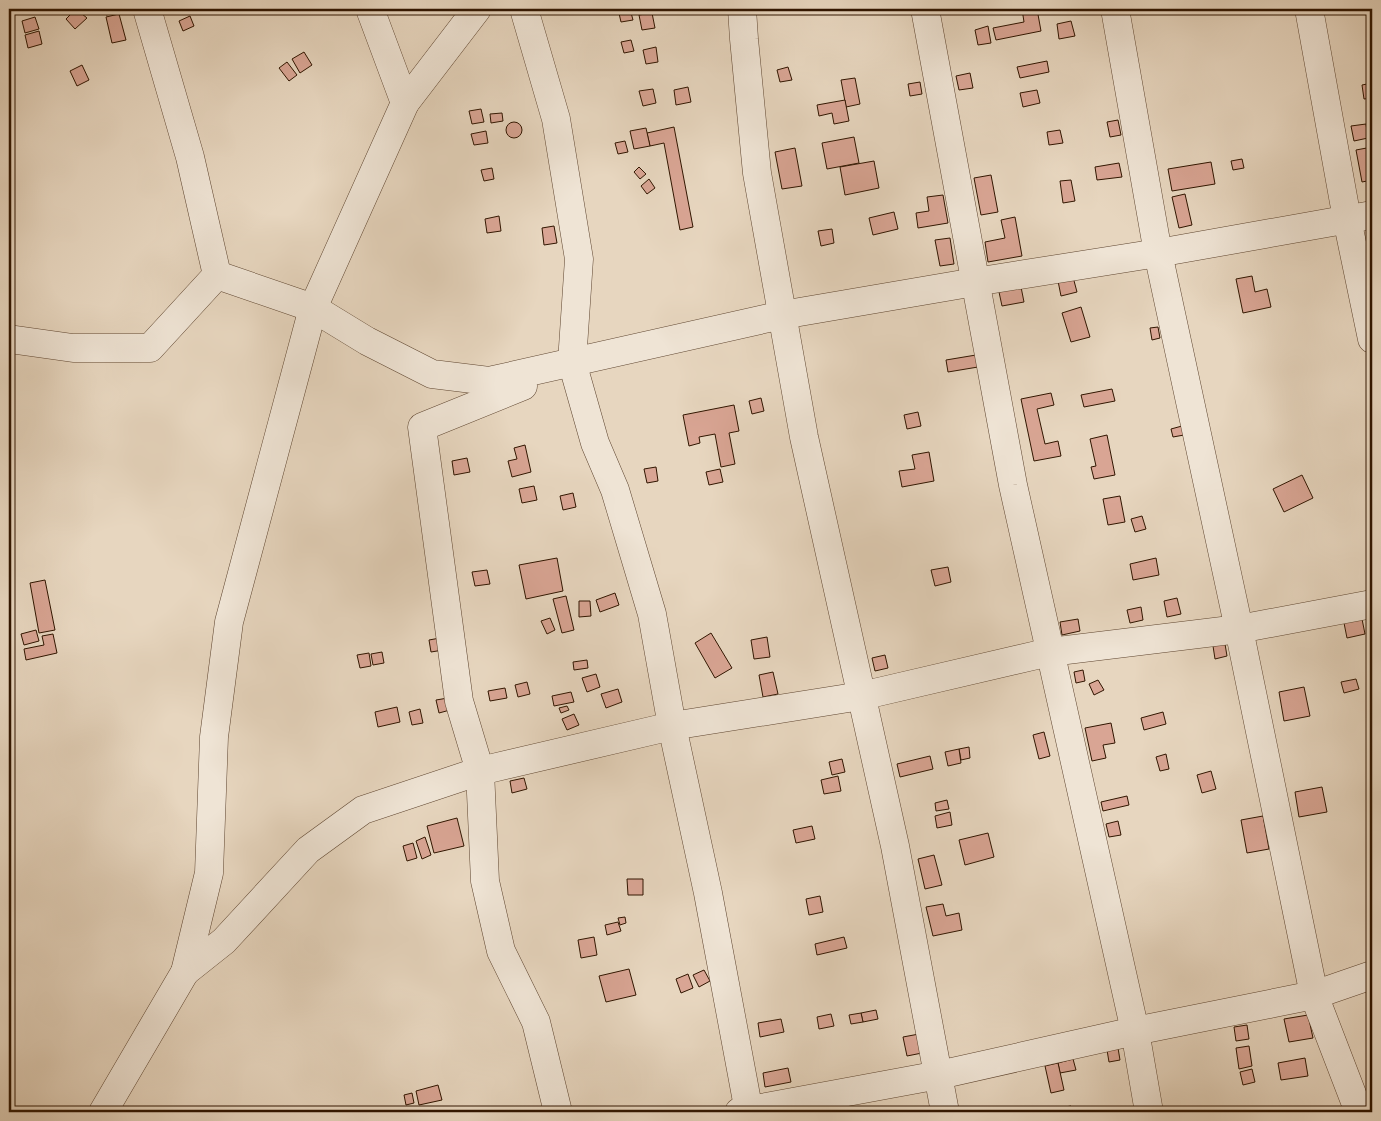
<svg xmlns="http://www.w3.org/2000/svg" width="1381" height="1121" font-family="'IM FELL DW Pica',serif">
<rect width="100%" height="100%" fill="#e7d6bf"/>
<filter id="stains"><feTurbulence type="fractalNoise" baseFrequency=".004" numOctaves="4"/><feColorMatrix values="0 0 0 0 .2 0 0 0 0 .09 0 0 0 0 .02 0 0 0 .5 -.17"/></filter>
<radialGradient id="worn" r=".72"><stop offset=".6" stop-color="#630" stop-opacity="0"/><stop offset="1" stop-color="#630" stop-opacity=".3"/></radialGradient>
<g fill="#d9a594" stroke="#301500">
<polygon points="76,9 87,18 75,29 66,19"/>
<polygon points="105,9 119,9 120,12 106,15"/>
<polygon points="618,9 630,9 633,20 621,22"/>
<polygon points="1022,9 1037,9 1041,31 996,40 993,28 1024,22"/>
<polygon points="652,13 655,28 642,30 639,15"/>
<polygon points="119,14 126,40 112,43 106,17"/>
<polygon points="190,16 194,26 183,31 179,21"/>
<polygon points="35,17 39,29 25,33 22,21"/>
<polygon points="1071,21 1075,36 1059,39 1057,24"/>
<polygon points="988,26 991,43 978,45 975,30"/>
<polygon points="39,31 42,44 28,48 25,35"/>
<polygon points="631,40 634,51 624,53 621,42"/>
<polygon points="656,47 658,62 646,64 643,50"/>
<polygon points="304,52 312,65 300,73 292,59"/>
<polygon points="1047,61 1049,72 1020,78 1017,67"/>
<polygon points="287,62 297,75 289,81 279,68"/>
<polygon points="82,65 89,80 77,86 70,71"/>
<polygon points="788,67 792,80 780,82 777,70"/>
<polygon points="970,73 973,88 959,90 956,76"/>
<polygon points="855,78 860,104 846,107 841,80"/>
<polygon points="920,82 922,94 910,96 908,84"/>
<polygon points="1372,83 1372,98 1364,99 1362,85"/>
<polygon points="688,87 691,102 676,105 674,90"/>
<polygon points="653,89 656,103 643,106 639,91"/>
<polygon points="1037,90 1040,103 1023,107 1020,93"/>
<polygon points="845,100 849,121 834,124 832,113 819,116 817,105"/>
<polygon points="481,109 484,122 472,124 469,111"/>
<polygon points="502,113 503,121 491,123 490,114"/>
<polygon points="1118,120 1121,135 1110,137 1107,122"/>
<circle cx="514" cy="130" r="8"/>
<polygon points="1366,124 1368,138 1354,141 1351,126"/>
<polygon points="674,127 693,227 680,230 664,143 650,146 647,133"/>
<polygon points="646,128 650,146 634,149 630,131"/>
<polygon points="1060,130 1063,143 1049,145 1047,132"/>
<polygon points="486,131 488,143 474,145 471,134"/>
<polygon points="854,137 859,163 827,169 822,143"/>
<polygon points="625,141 628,152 618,154 615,143"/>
<polygon points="1372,147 1372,180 1362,182 1356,150"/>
<polygon points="795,148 802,186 782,189 775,152"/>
<polygon points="1242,159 1244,168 1233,170 1231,161"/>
<polygon points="874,161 879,188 845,195 840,167"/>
<polygon points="1211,162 1215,184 1172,191 1168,169"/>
<polygon points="1119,163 1122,177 1097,180 1095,167"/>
<polygon points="639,167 646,174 640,179 634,172"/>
<polygon points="492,168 494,179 484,181 481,170"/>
<polygon points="991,175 998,212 981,215 974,178"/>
<polygon points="649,179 655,188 647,194 641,186"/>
<polygon points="1071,180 1075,201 1063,203 1060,181"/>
<polygon points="1185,194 1192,225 1179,228 1172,197"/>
<polygon points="943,195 948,223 918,228 916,213 929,211 927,197"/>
<polygon points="894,212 898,229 873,235 869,218"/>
<polygon points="499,216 501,231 487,233 485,219"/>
<polygon points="1015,217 1022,256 988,262 985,242 1005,238 1001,220"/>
<polygon points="554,226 557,243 544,245 542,228"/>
<polygon points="832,229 834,243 821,246 818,231"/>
<polygon points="950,238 954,264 940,266 935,240"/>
<polygon points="1252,276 1255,292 1267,289 1271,307 1243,313 1236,279"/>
<polygon points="1073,277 1077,292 1061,296 1058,281"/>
<polygon points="1021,287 1024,302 1002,306 999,292"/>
<polygon points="1081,307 1090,337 1071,342 1062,313"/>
<polygon points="1158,327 1160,338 1152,340 1150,328"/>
<polygon points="976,355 978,367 948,372 946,360"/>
<polygon points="1112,389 1115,401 1084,407 1081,395"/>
<polygon points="1051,393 1054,405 1037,409 1045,444 1058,441 1061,456 1034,461 1021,399"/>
<polygon points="761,398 764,411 752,414 749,401"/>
<polygon points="734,405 739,431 729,433 735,464 721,467 715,434 699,437 700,443 689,446 683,415"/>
<polygon points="918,412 921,426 907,429 904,415"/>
<polygon points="1182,426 1184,435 1173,437 1171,429"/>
<polygon points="1107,435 1115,475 1094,479 1091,467 1096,466 1090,439"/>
<polygon points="525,445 531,472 512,477 508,461 517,459 514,448"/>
<polygon points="929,452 934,481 902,487 899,471 915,469 912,455"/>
<polygon points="467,458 470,472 454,475 452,461"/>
<polygon points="656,467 658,481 647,483 644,469"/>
<polygon points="720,469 723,482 709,485 706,472"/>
<polygon points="1302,475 1313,498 1284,512 1273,489"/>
<polygon points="534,486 537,500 522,503 519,489"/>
<polygon points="573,493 576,507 563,510 560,496"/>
<polygon points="1120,496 1125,522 1108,525 1103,499"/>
<polygon points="1142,516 1146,529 1135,532 1131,519"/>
<polygon points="557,558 563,591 526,599 519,565"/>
<polygon points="1156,558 1159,575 1133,580 1130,564"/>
<polygon points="948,567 951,582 935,586 931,570"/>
<polygon points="487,570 490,584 475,586 472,572"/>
<polygon points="45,580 55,630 39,633 30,583"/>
<polygon points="615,593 619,605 600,612 596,600"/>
<polygon points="566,596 574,630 562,633 553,599"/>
<polygon points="1177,598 1181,614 1167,617 1164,601"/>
<polygon points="579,601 590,601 591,616 579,617"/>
<polygon points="1141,607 1143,620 1130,623 1127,610"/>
<polygon points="550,618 555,630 547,634 541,621"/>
<polygon points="1078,619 1080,631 1062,635 1060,622"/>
<polygon points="1362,619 1365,634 1347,638 1344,623"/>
<polygon points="36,630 39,641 24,645 21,634"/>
<polygon points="711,633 732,668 715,678 695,643"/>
<polygon points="53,634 57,653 26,660 24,649 44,645 42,636"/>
<polygon points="767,637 770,657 754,659 751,640"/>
<polygon points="440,638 443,650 431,652 429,640"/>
<polygon points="1225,644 1227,656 1215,659 1213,646"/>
<polygon points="382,652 384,663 373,665 371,654"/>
<polygon points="369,653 371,666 360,668 357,655"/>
<polygon points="885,655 888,668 875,671 872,658"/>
<polygon points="587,660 588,668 574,670 573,662"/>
<polygon points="1083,670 1085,681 1076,683 1074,672"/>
<polygon points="773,672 778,694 763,697 759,675"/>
<polygon points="596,674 600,687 587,692 582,678"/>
<polygon points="1356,679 1359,689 1344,693 1341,682"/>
<polygon points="1098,680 1104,690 1094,695 1089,684"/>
<polygon points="527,682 530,694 518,697 515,685"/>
<polygon points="1304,687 1310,716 1284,721 1279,692"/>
<polygon points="505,688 507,698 490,701 488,691"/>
<polygon points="618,689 622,702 606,708 601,694"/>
<polygon points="571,692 574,702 554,706 552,696"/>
<polygon points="448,698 450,710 439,713 436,700"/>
<polygon points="567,706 569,710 561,713 559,708"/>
<polygon points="397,707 400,722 378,727 375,712"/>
<polygon points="420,709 423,723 412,725 409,712"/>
<polygon points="1163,712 1166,724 1144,730 1141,718"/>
<polygon points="574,714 579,725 567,730 562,719"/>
<polygon points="1111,723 1115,743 1103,745 1106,758 1092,761 1085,728"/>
<polygon points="1044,732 1050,756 1039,759 1033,735"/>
<polygon points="969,747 970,758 961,760 959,749"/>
<polygon points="959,749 961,763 948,766 945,752"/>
<polygon points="1166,754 1169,769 1160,771 1156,757"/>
<polygon points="930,756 933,769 900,777 897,764"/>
<polygon points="842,759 845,772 832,775 829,762"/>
<polygon points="1211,771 1216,789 1202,793 1197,775"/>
<polygon points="838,776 841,791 824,794 821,780"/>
<polygon points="524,778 527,789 512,793 510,781"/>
<polygon points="1322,787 1327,812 1299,817 1295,792"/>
<polygon points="1127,796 1129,805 1103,811 1101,802"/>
<polygon points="947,800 949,809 936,811 935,803"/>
<polygon points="950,812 952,825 937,828 935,816"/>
<polygon points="1263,816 1269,849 1247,853 1241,820"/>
<polygon points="457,818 464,846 434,853 427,826"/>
<polygon points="1118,821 1121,835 1109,837 1106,824"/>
<polygon points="812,826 815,839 796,843 793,830"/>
<polygon points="988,833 994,857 965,865 959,840"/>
<polygon points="425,837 431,855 422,859 416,841"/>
<polygon points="413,843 417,858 407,861 403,846"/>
<polygon points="934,855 942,885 925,889 918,859"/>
<polygon points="627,879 643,879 643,895 628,895"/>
<polygon points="820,896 823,912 809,915 806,899"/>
<polygon points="943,904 946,916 959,913 962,930 933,936 926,907"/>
<polygon points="625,917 626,923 620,925 618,918"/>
<polygon points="618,922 621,931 607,935 605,925"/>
<polygon points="594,937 597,955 581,958 578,940"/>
<polygon points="844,937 847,948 817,955 815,944"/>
<polygon points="629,969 636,995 606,1002 599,976"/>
<polygon points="704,970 710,981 699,987 693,975"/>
<polygon points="688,974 693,988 681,993 676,979"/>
<polygon points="876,1010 878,1019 863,1022 861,1013"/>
<polygon points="861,1013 863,1022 851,1024 849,1015"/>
<polygon points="831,1014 834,1026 819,1029 817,1017"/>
<polygon points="1308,1015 1313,1038 1289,1042 1284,1019"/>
<polygon points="781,1019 784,1032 760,1037 758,1023"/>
<polygon points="1247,1025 1249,1039 1236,1041 1234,1027"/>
<polygon points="919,1034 922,1053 907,1056 903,1037"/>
<polygon points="1249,1046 1252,1066 1239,1069 1236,1048"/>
<polygon points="1118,1048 1120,1060 1109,1062 1107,1050"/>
<polygon points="1305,1058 1308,1076 1281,1080 1278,1063"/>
<polygon points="1073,1059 1076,1070 1060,1073 1058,1063"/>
<polygon points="1058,1063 1064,1090 1051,1093 1045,1066"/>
<polygon points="788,1068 791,1082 765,1087 763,1073"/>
<polygon points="1252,1069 1255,1082 1243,1085 1240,1072"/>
<polygon points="438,1085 442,1100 419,1105 416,1091"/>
<polygon points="412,1093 414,1103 406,1105 404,1095"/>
<polygon points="1071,1106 1072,1112 1060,1112 1059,1108"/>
</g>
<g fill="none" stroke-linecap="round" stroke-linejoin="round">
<g stroke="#5e4530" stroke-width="29">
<g id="minor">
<polyline points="147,9 190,157 217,275"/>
<polyline points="370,9 405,103"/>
<polyline points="524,9 556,119 579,259 572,362 595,443 615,490 652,614 672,726 708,893 749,1112"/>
<polyline points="742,9 744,39 757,173 804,437 895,846 945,1112"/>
<polyline points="925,9 1013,485 1135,1031 1149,1112"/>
<polyline points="1115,9 1158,253 1239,629 1314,995 1359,1112"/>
<polyline points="1309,9 1347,219 1372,339"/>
<polyline points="217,275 313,308 367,341 432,374 489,381 782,315 975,282 1158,253 1372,215"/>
<polyline points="9,339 73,348 150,348 217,275"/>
<polyline points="523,386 422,427 459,701 480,771 485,881 501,951 536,1022 558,1112"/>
<polyline points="185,972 224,941 308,850 363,810 480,771 672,726 861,696 1050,652 1239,629 1372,604"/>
<polyline points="103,1112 185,972 209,873 214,737 229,622 313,308 405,103 477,9"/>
<polyline points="739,1112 939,1075 1135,1031 1314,995 1372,975"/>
</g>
</g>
<use href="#minor" stroke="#efe4d5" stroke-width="28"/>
</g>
<rect width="1381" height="1121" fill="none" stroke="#e7d6bf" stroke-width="30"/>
<rect x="10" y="10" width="1361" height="1101" fill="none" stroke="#301500" stroke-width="2.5"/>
<rect x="15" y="15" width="1351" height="1091" fill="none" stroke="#301500"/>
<rect width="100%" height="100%" filter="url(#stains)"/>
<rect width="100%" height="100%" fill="url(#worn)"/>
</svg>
